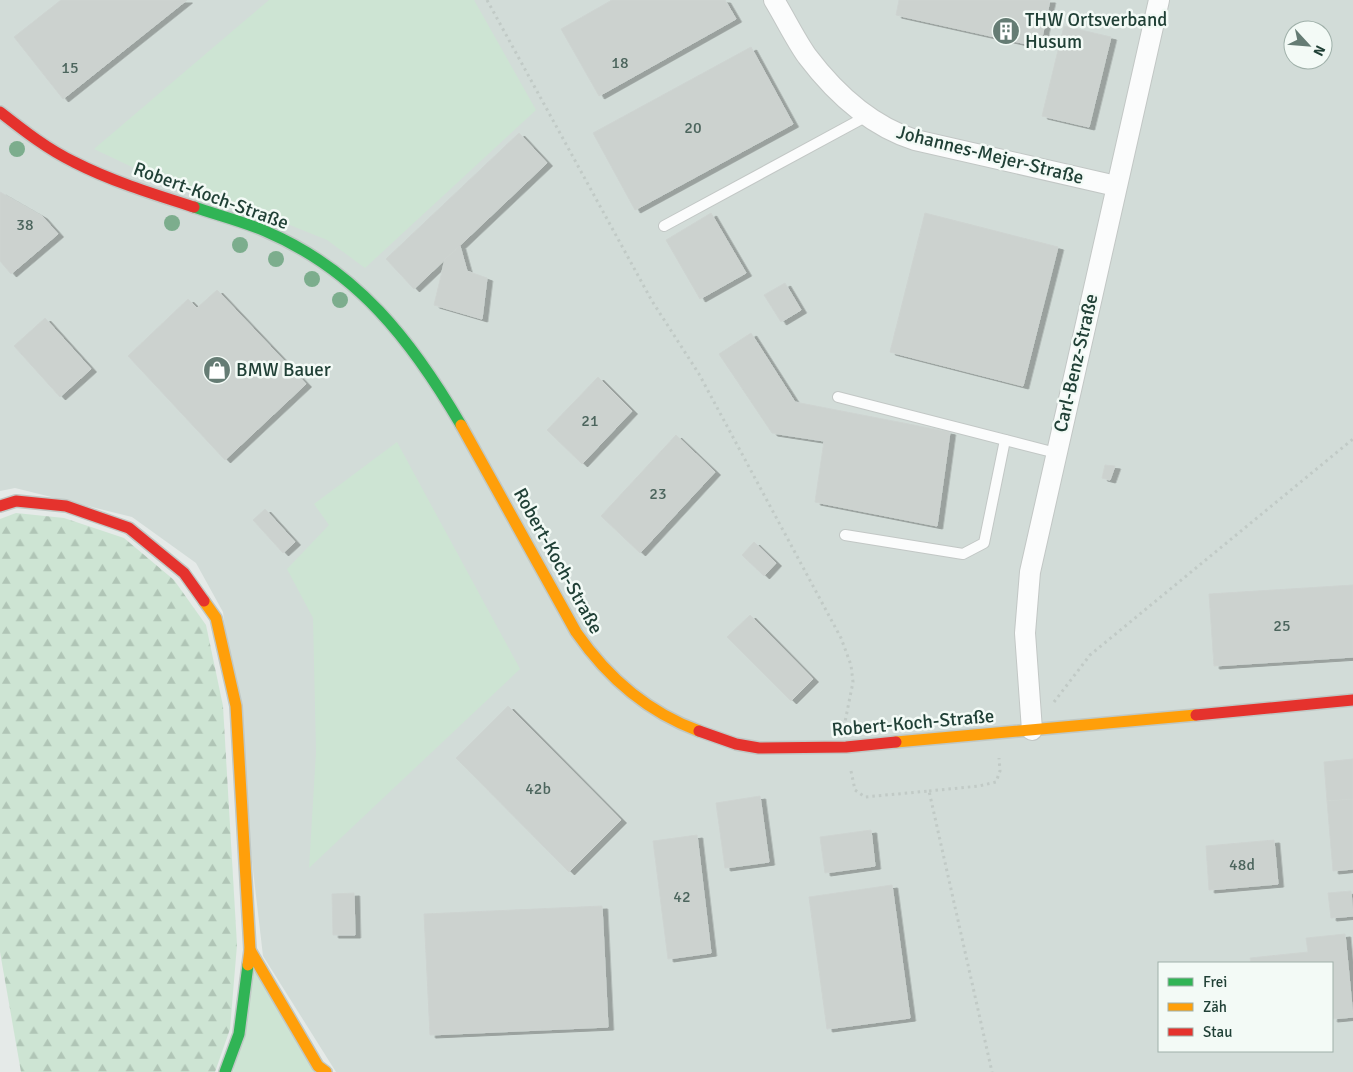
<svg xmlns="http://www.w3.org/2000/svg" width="1353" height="1072" font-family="Signika,sans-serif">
<defs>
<pattern id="forest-firs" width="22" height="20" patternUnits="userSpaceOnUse" patternTransform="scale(1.25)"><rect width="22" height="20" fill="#cde4d3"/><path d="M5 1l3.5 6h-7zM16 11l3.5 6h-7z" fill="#b0c5b6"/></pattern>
<filter id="shadow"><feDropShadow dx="5.5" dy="3" stdDeviation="0" flood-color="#0004"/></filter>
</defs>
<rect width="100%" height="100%" fill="#e5eae8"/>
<path fill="#d2dcd8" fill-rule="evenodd" d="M0 0H1353V1072H336L263 956 223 612 196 563 132 517 15 488 0 491ZM1293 30H1323V60H1293ZM1159 963H1332V1051H1159Z"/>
<g fill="#cde4d3">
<polygon points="269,0 474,0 536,110 365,268 327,240 253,210 151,176 94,149"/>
<polygon points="397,442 520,669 309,868 316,752 313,618 287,569 329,525 314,504"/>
<polygon points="255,969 316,1072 233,1072"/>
</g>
<polygon fill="url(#forest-firs)" points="16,513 64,518 124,538 174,580 206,625 223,706 237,945 230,1029 215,1072 21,1072 0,952 0,519"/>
<g fill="#ccd2cf" stroke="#ced4d1" filter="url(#shadow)">
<polygon points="61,0 187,0 63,99 14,37"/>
<polygon points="612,0 725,0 736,19 599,96 561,29"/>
<polygon points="899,0 1050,0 1040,47 896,15"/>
<polygon points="1064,26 1111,37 1089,127 1042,116"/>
<polygon points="751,47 793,124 635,210 593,133"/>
<polygon points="519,133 547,163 414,289 386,259"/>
<polygon points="0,192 42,216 58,234 11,274 0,261"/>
<polygon points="711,213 746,273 700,299 666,240"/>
<polygon points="925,213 1058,247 1023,386 890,352"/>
<polygon points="460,246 467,271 487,278 482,319 434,305 445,259"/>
<polygon points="785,283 801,310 781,322 764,295"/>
<polygon points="217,290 306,384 225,460 128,356 188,299 197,308"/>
<polygon points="45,318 91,369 60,397 14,346"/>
<polygon points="751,333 795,402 950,432 937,526 815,502 824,441 772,433 719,354"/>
<polygon points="598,377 632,411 582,464 547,430"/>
<polygon points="676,435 715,472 640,553 601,516"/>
<polygon points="1105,465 1115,466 1110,480 1102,478"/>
<polygon points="265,509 295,542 283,553 253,520"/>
<polygon points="754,542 776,563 764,576 742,555"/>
<polygon points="1353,585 1353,657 1214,666 1209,594"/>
<polygon points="750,615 813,679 791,701 727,637"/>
<polygon points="508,706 621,820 569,872 456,758"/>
<polygon points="1353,759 1353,799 1327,801 1324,762"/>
<polygon points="760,796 769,862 725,868 716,803"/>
<polygon points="1353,799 1353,869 1333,871 1327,801"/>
<polygon points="871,830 875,866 825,873 820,837"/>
<polygon points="697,835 711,953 668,959 653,841"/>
<polygon points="1274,840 1278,884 1209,890 1206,846"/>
<polygon points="892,885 910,1018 827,1029 809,897"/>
<polygon points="1351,891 1353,916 1331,918 1328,893"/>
<polygon points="354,893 355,935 333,935 332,894"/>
<polygon points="602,906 608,1027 430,1035 424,914"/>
<polygon points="1345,934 1353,1017 1332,1019 1332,963 1251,963 1250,958 1308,952 1306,938"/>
</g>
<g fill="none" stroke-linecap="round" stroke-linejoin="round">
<g stroke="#c2c7c5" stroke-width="12">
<g id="lane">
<polyline points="664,226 867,116"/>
<polyline points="838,397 1056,453"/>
<polyline points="845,535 963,554 984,543 1005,440"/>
</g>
</g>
<g stroke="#c2c7c5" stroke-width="22">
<g id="street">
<path d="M774 0C785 18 795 39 807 56 835 93 871 126 915 140L1116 186"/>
<polyline points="1032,730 1025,633 1030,572 1159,0"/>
</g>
</g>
<g stroke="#c0c8c5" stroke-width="14">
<g id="fast">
<path d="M194 207C217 215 242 221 265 231 357 270 412 341 461 425"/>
<polyline points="225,1072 239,1034 248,965"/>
</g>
</g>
<g stroke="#c0c8c5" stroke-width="14">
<g id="slow">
<path d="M461 425 576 632C607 677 647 712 699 731"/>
<polyline points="204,601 216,618 236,706 250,950 248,965"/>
<polyline points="896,742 1196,715"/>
<polyline points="250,950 318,1066 326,1072"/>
</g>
</g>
<g stroke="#c0c8c5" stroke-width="14">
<g id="jam">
<path d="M0 112C23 130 47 149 74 162 111 181 153 194 194 207"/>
<polyline points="0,506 16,501 66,506 129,528 184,573 204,601"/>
<polyline points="1196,715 1353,700"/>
<polyline points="699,731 736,744 759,748 846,747 896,742"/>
</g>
</g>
<g stroke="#c1cac6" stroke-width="3" stroke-dasharray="2.5 4" stroke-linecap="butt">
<polyline points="487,0 652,301 699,374 841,638 851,665 853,682 845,722"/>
<polyline points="1054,702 1090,655 1353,439"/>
<polyline points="851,771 855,790 865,797 929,791 992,1072"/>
<polyline points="929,791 979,786 996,782 1000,771 999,758"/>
</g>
<use href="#lane" stroke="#fbfcfc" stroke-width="10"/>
<use href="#street" stroke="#fbfcfc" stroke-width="20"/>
<use href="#fast" stroke="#30b455" stroke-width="11"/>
<use href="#slow" stroke="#ff9f0a" stroke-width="11"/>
<use href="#jam" stroke="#e5322d" stroke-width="11"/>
</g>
<g fill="#7cad8d">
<circle cx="17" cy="149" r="8"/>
<circle cx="172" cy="223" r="8"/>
<circle cx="240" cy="245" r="8"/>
<circle cx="276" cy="259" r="8"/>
<circle cx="312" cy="279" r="8"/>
<circle cx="340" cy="300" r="8"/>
</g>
<defs>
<g id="building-disc" transform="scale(1.4375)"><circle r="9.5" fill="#657c74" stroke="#f3faf6"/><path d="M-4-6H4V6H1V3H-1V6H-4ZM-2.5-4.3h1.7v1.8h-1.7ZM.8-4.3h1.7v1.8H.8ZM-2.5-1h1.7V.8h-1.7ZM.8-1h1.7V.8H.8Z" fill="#fff"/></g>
<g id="shop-disc" transform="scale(1.4375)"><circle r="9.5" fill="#657c74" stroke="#f3faf6"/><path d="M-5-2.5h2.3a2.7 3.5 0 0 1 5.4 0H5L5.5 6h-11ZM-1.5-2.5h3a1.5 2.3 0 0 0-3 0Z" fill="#fff"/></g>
</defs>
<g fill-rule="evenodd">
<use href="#building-disc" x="1006" y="31"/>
<use href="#shop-disc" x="217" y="370"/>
</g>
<g text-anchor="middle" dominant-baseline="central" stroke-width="5" stroke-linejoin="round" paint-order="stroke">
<g font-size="16" fill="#4c655d">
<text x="620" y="63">18</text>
<text x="70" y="68">15</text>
<text x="693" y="128">20</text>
<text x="25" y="225">38</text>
<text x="590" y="421">21</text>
<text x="658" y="494">23</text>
<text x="1282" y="626">25</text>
<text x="538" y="789">42b</text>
<text x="1242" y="865">48d</text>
<text x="682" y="897">42</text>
</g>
<g font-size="19" fill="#204036" stroke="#f3faf6" text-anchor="start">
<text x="1025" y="20">THW Ortsverband<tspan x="1025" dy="22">Husum</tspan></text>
<text x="236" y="370">BMW Bauer</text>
</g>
<g font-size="19" fill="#204036" stroke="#f3faf6">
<text transform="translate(990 155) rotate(14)">Johannes-Mejer-Straße</text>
<text transform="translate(211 196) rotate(20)">Robert-Koch-Straße</text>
<text transform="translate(1076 363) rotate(-77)">Carl-Benz-Straße</text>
<text transform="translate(558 561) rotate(61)">Robert-Koch-Straße</text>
<text transform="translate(913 723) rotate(-5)">Robert-Koch-Straße</text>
</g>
</g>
<rect x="1158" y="962" width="175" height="90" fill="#f3faf6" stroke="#9fb0a9"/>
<rect x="1168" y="978" width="25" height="8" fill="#30b455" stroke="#9fb0a9"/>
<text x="1203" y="987" font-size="15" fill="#204036">Frei</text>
<rect x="1168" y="1003" width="25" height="8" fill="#ff9f0a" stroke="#9fb0a9"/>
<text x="1203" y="1012" font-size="15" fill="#204036">Zäh</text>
<rect x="1168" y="1028" width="25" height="8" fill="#e5322d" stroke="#9fb0a9"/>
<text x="1203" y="1037" font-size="15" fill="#204036">Stau</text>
<g transform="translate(1308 45) rotate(116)"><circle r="24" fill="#f3faf6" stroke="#9fb0a9"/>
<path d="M0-4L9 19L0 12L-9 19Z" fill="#657c74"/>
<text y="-8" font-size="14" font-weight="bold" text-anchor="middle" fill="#204036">N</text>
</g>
</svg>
